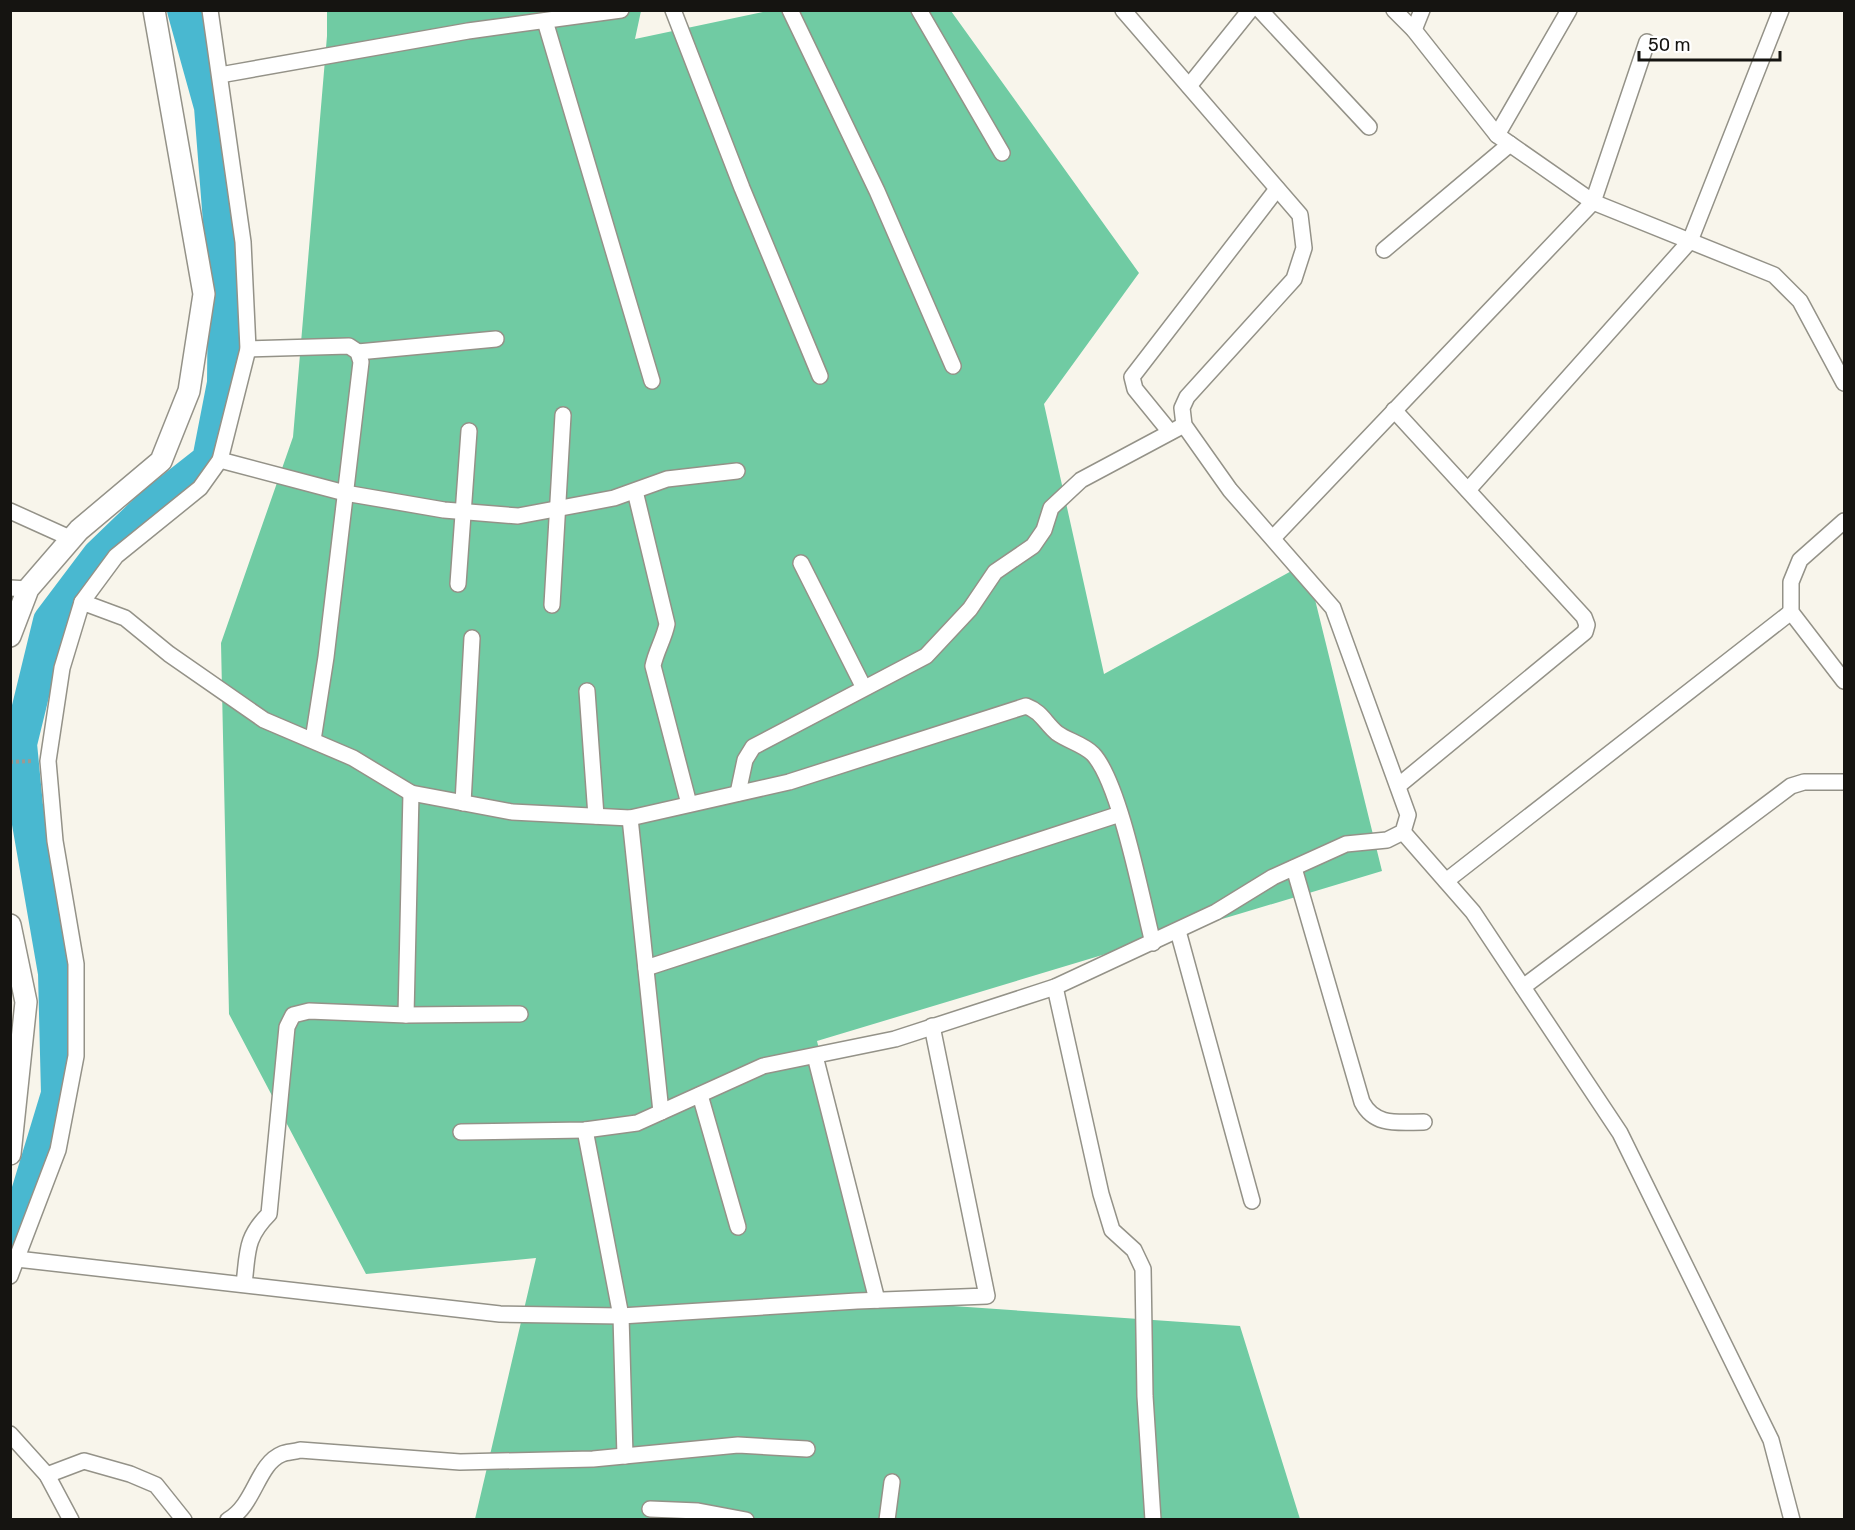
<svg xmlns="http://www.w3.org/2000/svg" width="1855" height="1530" font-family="Rubik,sans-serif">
<rect width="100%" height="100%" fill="#f8f5eb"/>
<polygon fill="#70cba3" points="327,11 641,11 635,39 768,11 951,11 1139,273 1044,404 1104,674 1306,563 1382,871 817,1041 881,1301 1240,1326 1300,1519 475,1519 536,1258 366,1274 229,1014 221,643 293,437 327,36"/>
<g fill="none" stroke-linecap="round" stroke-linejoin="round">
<polyline stroke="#49b8d0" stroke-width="34" points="10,1252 58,1094 55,973 26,806 20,744 50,621 99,556 153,504 209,460 224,383 225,286 211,107 184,10"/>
<g stroke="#949288" stroke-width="18">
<g id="street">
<polyline points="673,10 742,188 820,376"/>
<polyline points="790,10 877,191 953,366"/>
<polyline points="919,10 1002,153"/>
<polyline points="1260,10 1369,127"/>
<polyline points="1394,10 1414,30 1497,135 1593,202 1774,275 1800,301 1844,383"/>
<polyline points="545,21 652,381"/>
<polyline points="1414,30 1422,10"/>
<polyline points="220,75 468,31 621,10"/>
<polyline points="1189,86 1250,10"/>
<polyline points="1497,135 1569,10"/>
<polyline points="1384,250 1510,144"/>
<polyline points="248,349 349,346 358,352 361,362 326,657 313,740"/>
<polyline points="358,352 496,339"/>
<polyline points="1394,410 1584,617 1587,625 1585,632 1398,786"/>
<polyline points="1170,432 1135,389 1132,377 1277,189"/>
<polyline points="220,460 345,493 444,510 518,516 614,498 667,479 737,471"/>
<polyline points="1468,490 1690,241 1781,10"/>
<path d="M635 491 667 624C664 639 656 651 653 666L689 804"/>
<polyline points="10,511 72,539"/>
<polyline points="1844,521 1800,560 1791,582 1791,612 1844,681"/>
<polyline points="1273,538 1593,202 1647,42"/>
<polyline points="801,563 864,688"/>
<polyline points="458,584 469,431"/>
<polyline points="10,588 28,589"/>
<path d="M82 602 125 618 169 654 264 720 353 758 411 793 512 812 630 818 789 782 1026 706C1042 712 1045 723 1057 733 1068 741 1083 744 1093 754 1120 783 1142 900 1153 943"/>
<polyline points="552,605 563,415"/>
<polyline points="587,691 596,816"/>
<polyline points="738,793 745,760 753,747 926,656 970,609 995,572 1033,546 1044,530 1051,508 1081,480 1184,425"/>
<polyline points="463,803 472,638"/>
<polyline points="630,818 661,1112"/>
<polyline points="1403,832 1473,912 1620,1133 1771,1440 1792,1520"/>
<path d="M1294 868 1362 1102C1375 1127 1399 1122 1424 1122"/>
<polyline points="1446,881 1791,612"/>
<polyline points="1178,931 1252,1201"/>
<polyline points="646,968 1120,814"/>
<polyline points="1055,987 1101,1194 1112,1230 1134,1250 1143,1269 1145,1396 1153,1520"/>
<polyline points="1523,987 1791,786 1804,782 1844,782"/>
<polyline points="406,1015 411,793"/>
<polyline points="815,1056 877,1300"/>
<polyline points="700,1095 738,1227"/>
<polyline points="585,1130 621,1316 625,1456"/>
<polyline points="461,1132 585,1130 637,1123 763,1066 895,1039 1055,987 1216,912 1273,877 1346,844 1387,840 1403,832 1408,815 1333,608 1230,490 1184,425 1182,408 1187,397 1294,279 1304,248 1300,215 1123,10"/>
<polyline points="17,1259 500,1314 621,1316 857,1301 987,1296 932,1026"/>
<polyline points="10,1276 58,1150 76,1056 76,964 55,841 48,761 62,668 82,602 116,556 200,488 220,460 248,349 243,242 210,10"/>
<path d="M244 1284C248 1252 245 1238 269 1214L287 1027 293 1015 309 1011 406 1015 520 1014"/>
<polyline points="10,1434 47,1475 71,1520"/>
<polyline points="47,1475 84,1461 130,1474 156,1485 184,1520"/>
<polyline points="650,1509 698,1511 746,1520"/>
<path d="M228 1520C255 1505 257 1464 282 1454 287 1452 294 1452 300 1450L460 1462 593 1459 738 1445 807 1449"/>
<polyline points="887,1520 892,1482"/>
</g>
</g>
<g stroke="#949288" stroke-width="24">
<g id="secondary">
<polyline points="10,636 28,589 79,530 161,461 189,391 204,294 154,10"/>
<polyline points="10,925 26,1002 10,1154"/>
</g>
</g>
<polyline stroke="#9c9a93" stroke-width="4" stroke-dasharray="3 3" stroke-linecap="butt" points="10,762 33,761"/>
<use href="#street" stroke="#fff" stroke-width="15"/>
<use href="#secondary" stroke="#fff" stroke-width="21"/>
</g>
<rect width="1855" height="1530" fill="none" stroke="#151411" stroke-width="24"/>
<path d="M1639 51v9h141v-9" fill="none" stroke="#151411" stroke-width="3"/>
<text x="1648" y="51" font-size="18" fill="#151411" stroke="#ffffff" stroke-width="4.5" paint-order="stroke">50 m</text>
</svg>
